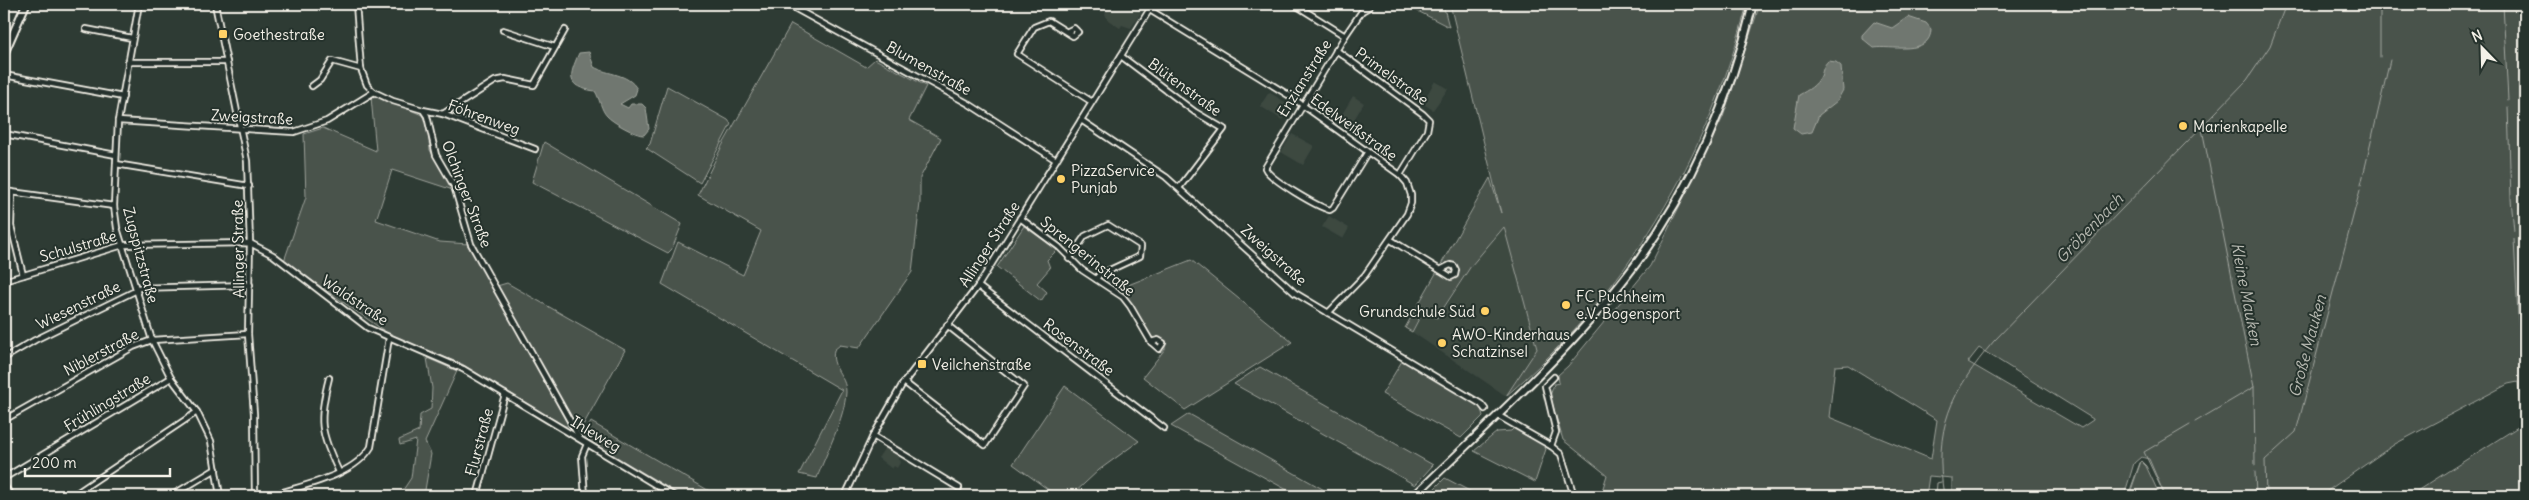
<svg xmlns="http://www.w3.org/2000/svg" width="2529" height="500" font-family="Delius,sans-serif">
<rect width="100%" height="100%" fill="#2e3b34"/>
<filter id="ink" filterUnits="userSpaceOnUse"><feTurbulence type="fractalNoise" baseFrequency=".02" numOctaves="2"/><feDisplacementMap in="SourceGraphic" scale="10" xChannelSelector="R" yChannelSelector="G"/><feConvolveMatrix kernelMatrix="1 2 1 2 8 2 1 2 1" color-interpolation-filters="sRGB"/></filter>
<g filter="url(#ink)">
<g fill="#3c4841">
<polygon points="1109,4 1144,4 1146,5 1131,28 1122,25 1120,28 1108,20 1105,14"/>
<polygon points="1435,81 1448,89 1433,110 1422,103"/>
<polygon points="1269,92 1291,106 1282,120 1260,106"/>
<polygon points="1353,96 1364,103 1349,128 1326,115 1330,109 1341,116"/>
<polygon points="1292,134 1314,146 1303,165 1281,152"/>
<polygon points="1329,216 1349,228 1343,239 1322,227"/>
<polygon points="1504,226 1537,349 1506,396 1412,332 1423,311 1439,318 1471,266"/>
<polygon points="886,446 900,455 898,459 901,461 897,468 894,466 892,469 878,458"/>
</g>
<g fill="#48524c" stroke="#9ea29a" fill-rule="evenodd">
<polygon points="1404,4 1443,4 1449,27"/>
<path d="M1450 4H1747C1708 159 1627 292 1506 396L1537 349 1504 227 1471 266 1437 318 1423 311 1412 332 1405 328 1490 178 1501 213Z"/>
<path d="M1760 4H2525V496H2409L2521 425 2518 382 2508 384 2395 444 2320 496H2165L2149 459 2141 457 2134 463 2124 496H1952V478L1929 476 1926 496H1609L1602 491 1607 475 1563 440 1550 396 1554 384 1559 383 1558 375 1568 366 1650 266 1660 246 1723 117ZM1979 348 2093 419V420L2081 428 1968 362ZM1848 365 1937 420 1931 459 1829 417 1835 366Z"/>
<path d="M791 24 866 67 875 59 926 86 909 120 941 138 920 178V203L912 272 859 348 840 345 834 350C830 368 846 375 846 392 845 418 826 453 817 478L799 474 842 390 662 284 678 242 743 275 761 231 698 195 722 146Z"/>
<polygon points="667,86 728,120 731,124 700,183 646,148 650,144"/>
<polygon points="375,95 422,115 427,125 430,150 453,190 392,170 376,220 440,242 468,244 569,426 565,426 462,364 393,337 284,261 306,197 304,134 323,128 376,151 371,97"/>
<polygon points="544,142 682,224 672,249 668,253 532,182"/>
<polygon points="1024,226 1057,250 1047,260 1050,268 1037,283 1047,292 1041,301 997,267"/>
<polygon points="1191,260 1292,342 1185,410 1143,377 1165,349 1165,343 1161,338 1153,338 1129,300 1118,289"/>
<polygon points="507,283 625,350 581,429 576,427 497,286"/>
<polygon points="1405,356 1480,405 1483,416 1461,438 1382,394"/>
<polygon points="427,358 457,371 425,442 431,454 424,496 399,496 411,478 416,440 400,445 399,440 419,431 420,415 431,409 432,388"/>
<polygon points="1260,367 1433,465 1415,485 1234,384"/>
<polygon points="1065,386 1139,441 1099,470 1071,496 1057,496 1013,464"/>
<polygon points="1189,414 1335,496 1298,496 1171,426"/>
<polygon points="591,422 718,496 682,496 585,438 583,435"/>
<polygon points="1514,428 1543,444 1546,449 1535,482 1474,451 1497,432 1511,431"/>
<polygon points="2141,461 2146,466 2160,496 2129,496"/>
<polygon points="1445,478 1479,496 1427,496"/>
</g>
<g fill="#6f7770" stroke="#a4a8a0">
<path d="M1908 17 1926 23 1931 29C1931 57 1889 45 1874 48L1862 38V35L1874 22 1892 28Z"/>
<path d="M589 52 594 67C608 75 628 73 637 89L635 95 620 104 628 108 631 104H642L646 108 649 129 644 135C637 136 612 122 607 116 601 110 600 99 595 91 565 87 569 76 579 53Z"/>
<path d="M1828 61 1836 62 1841 66 1843 90 1837 101 1819 115 1812 132 1801 134 1793 128 1799 95C1808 90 1816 86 1821 76 1823 70 1823 66 1828 61Z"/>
</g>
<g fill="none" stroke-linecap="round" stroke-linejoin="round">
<g stroke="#a4a8a0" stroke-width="1">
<polyline points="2503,4 2508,100"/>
<polyline points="2380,57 2380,4"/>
<polyline points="2508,107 2511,199 2514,231"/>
<polyline points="2202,129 2254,387 2255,465"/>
<polyline points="2361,185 2390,60"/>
<polyline points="2514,239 2521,373"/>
<polyline points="2521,384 2525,443"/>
<polyline points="2195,422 2254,387"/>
<polyline points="2525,449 2525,454"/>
<polyline points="2255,472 2256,496"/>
<polyline points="1936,496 1937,483 1941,482"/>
<path d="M1944 496C1933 428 1951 392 1994 341L2247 80 2270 46 2286 4"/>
<polyline points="2128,496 2140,463"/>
<polyline points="2165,496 2144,452 2190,425"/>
<polyline points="2266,496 2265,460 2296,432 2360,190"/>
</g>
<g stroke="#f4f1e8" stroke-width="8">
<g id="street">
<polyline points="139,4 118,121 114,206 117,228 152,340 171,378 197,412 211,441 220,496"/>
<polyline points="215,4 247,161 250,243 248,334 254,414 255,496"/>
<polyline points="356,4 361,69 367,85 374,92 393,101 423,110 427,116 436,155 454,186 471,244 579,437"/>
<polyline points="787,4 969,104 1056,160"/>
<polyline points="1294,4 1345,36"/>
<polyline points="1150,10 1290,96 1400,175 1407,183 1411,195 1411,203 1407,214 1365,275 1328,313"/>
<polyline points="86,29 132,38"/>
<polyline points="503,30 555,47"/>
<polyline points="1068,31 1074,28 1078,32 1073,36 1049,21 1034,27 1017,54 1092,102"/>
<polyline points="1336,50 1423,114 1429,120 1427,131 1400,175"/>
<polyline points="1121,56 1195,112 1224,129 1179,188"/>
<polyline points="128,62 227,62"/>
<polyline points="4,75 123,97"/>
<polyline points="312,86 320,80 332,61 361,69"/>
<polyline points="423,110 443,114 535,149"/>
<polyline points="443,114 495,81 505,79 534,85 565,30"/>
<polyline points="1081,120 1166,177 1295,293 1481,404 1485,409"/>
<polyline points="118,121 294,132 327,121 374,92"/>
<polyline points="4,134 116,155"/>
<path d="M1367 153 1333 208 1330 210C1318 207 1269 179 1265 168L1345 36 1362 11 1369 7"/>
<polyline points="116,164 249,186"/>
<polyline points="4,191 114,206"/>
<polyline points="12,192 11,226 23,275"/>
<polyline points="1020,218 1059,247 1082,270 1123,297 1130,306 1151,342"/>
<polyline points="1391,240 1440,270"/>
<polyline points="1069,259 1085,236 1108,225 1141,246 1140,256 1099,275 1096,279"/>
<polygon points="1450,265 1454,266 1456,270 1455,275 1451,277 1440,270"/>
<polyline points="4,281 123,245 250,243 273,255 368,328 463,369 674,496"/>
<polyline points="978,286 1164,428"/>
<polyline points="136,288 250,285"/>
<polygon points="1158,340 1163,343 1159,349 1151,342"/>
<polyline points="4,358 35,340 137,290"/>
<path d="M329 378C318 421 320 432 339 472"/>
<polyline points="904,382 985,445 1024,386 947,325"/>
<polyline points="1497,415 1551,446 1561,454 1574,496"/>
<polyline points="4,420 133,347 152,340 248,334"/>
<polyline points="873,436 959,488"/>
<polyline points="1551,446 1556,432 1545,386 1554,377"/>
<polyline points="4,478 171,378"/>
<polyline points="72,496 197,412"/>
<polyline points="171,496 216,469"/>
<path d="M271 496C302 485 353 477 371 447L389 338"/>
<polyline points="477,496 505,394"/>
<polyline points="585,496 582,456 587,444"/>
<polyline points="845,496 873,436 902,385 978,286 1153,4"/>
</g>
</g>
<g stroke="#f4f1e8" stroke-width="10">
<g id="secondary">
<polyline points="4,54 26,4"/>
<polyline points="4,487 10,496"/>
<path d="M1414 496C1491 421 1574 348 1638 261 1694 184 1731 95 1753 4"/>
</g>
</g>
<use href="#street" stroke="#26332d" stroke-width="4.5"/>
<use href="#secondary" stroke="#26332d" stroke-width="6"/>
</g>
</g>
<g fill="#ffd166" stroke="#26332d" stroke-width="2">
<rect x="218" y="29" width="10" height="10" rx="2.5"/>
<circle cx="2183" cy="126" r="5"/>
<circle cx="1061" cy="179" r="5"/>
<circle cx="1566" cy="305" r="5"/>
<circle cx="1485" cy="311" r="5"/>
<circle cx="1442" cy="343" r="5"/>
<rect x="917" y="359" width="10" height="10" rx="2.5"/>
</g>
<g text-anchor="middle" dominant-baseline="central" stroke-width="4" stroke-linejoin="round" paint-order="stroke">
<g font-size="15" fill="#f4f1e8" stroke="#26332d" text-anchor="start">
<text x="233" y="34">Goethestraße</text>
<text x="2193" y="126">Marienkapelle</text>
<text x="1071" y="170">PizzaService<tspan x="1071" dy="17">Punjab</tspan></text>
<text x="1576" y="296">FC Puchheim<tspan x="1576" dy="17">e.V. Bogensport</tspan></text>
<text x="1475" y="311" text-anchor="end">Grundschule Süd</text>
<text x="1452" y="334">AWO-Kinderhaus<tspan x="1452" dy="17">Schatzinsel</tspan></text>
<text x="932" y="364">Veilchenstraße</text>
</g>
<g font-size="15" fill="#f4f1e8" stroke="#26332d">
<text transform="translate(929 68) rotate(29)">Blumenstraße</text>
<text transform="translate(1392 76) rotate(36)">Primelstraße</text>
<text transform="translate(1304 78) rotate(-58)">Enzianstraße</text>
<text transform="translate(1185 87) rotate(36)">Blütenstraße</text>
<text transform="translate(252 117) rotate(3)">Zweigstraße</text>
<text transform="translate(484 117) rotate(20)">Föhrenweg</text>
<text transform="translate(1354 127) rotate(36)">Edelweißstraße</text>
<text transform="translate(467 194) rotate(69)">Olchinger Straße</text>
<text transform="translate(989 244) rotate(-57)">Allinger Straße</text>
<text transform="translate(78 246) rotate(-16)">Schulstraße</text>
<text transform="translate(238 249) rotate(-91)">Allinger Straße</text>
<text transform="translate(141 255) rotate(75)">Zugspitzstraße</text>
<text transform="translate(1274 255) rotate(42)">Zweigstraße</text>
<text transform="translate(1088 256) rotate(39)">Sprengerinstraße</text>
<text transform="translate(355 300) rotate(34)">Waldstraße</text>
<text transform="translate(78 305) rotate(-26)">Wiesenstraße</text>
<text transform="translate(1079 347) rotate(37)">Rosenstraße</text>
<text transform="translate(101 352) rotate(-28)">Niblerstraße</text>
<text transform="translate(107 402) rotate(-31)">Frühlingstraße</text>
<text transform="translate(596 434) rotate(31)">Ihleweg</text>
<text transform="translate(479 442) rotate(-75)">Flurstraße</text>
</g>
<g font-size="16" font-style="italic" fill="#b8bab2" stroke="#26332d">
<text transform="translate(2089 228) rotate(-46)">Gröbenbach</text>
<text transform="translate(2247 294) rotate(79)">Kleine Mauken</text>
<text transform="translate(2307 346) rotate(-75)">Große Mauken</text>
</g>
</g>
<rect width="2529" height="500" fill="none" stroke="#26332d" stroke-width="20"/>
<rect x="10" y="10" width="2509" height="480" fill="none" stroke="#f4f1e8" stroke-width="2" filter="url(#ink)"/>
<g transform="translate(2482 48) rotate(337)" stroke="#26332d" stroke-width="4" paint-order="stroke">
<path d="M0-4L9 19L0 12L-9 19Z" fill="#f4f1e8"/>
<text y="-8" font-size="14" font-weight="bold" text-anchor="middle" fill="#f4f1e8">N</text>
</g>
<path d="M25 468v8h145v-8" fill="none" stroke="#f4f1e8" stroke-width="2.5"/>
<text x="32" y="468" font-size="15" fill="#f4f1e8" stroke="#26332d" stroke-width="4" paint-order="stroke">200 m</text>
</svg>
